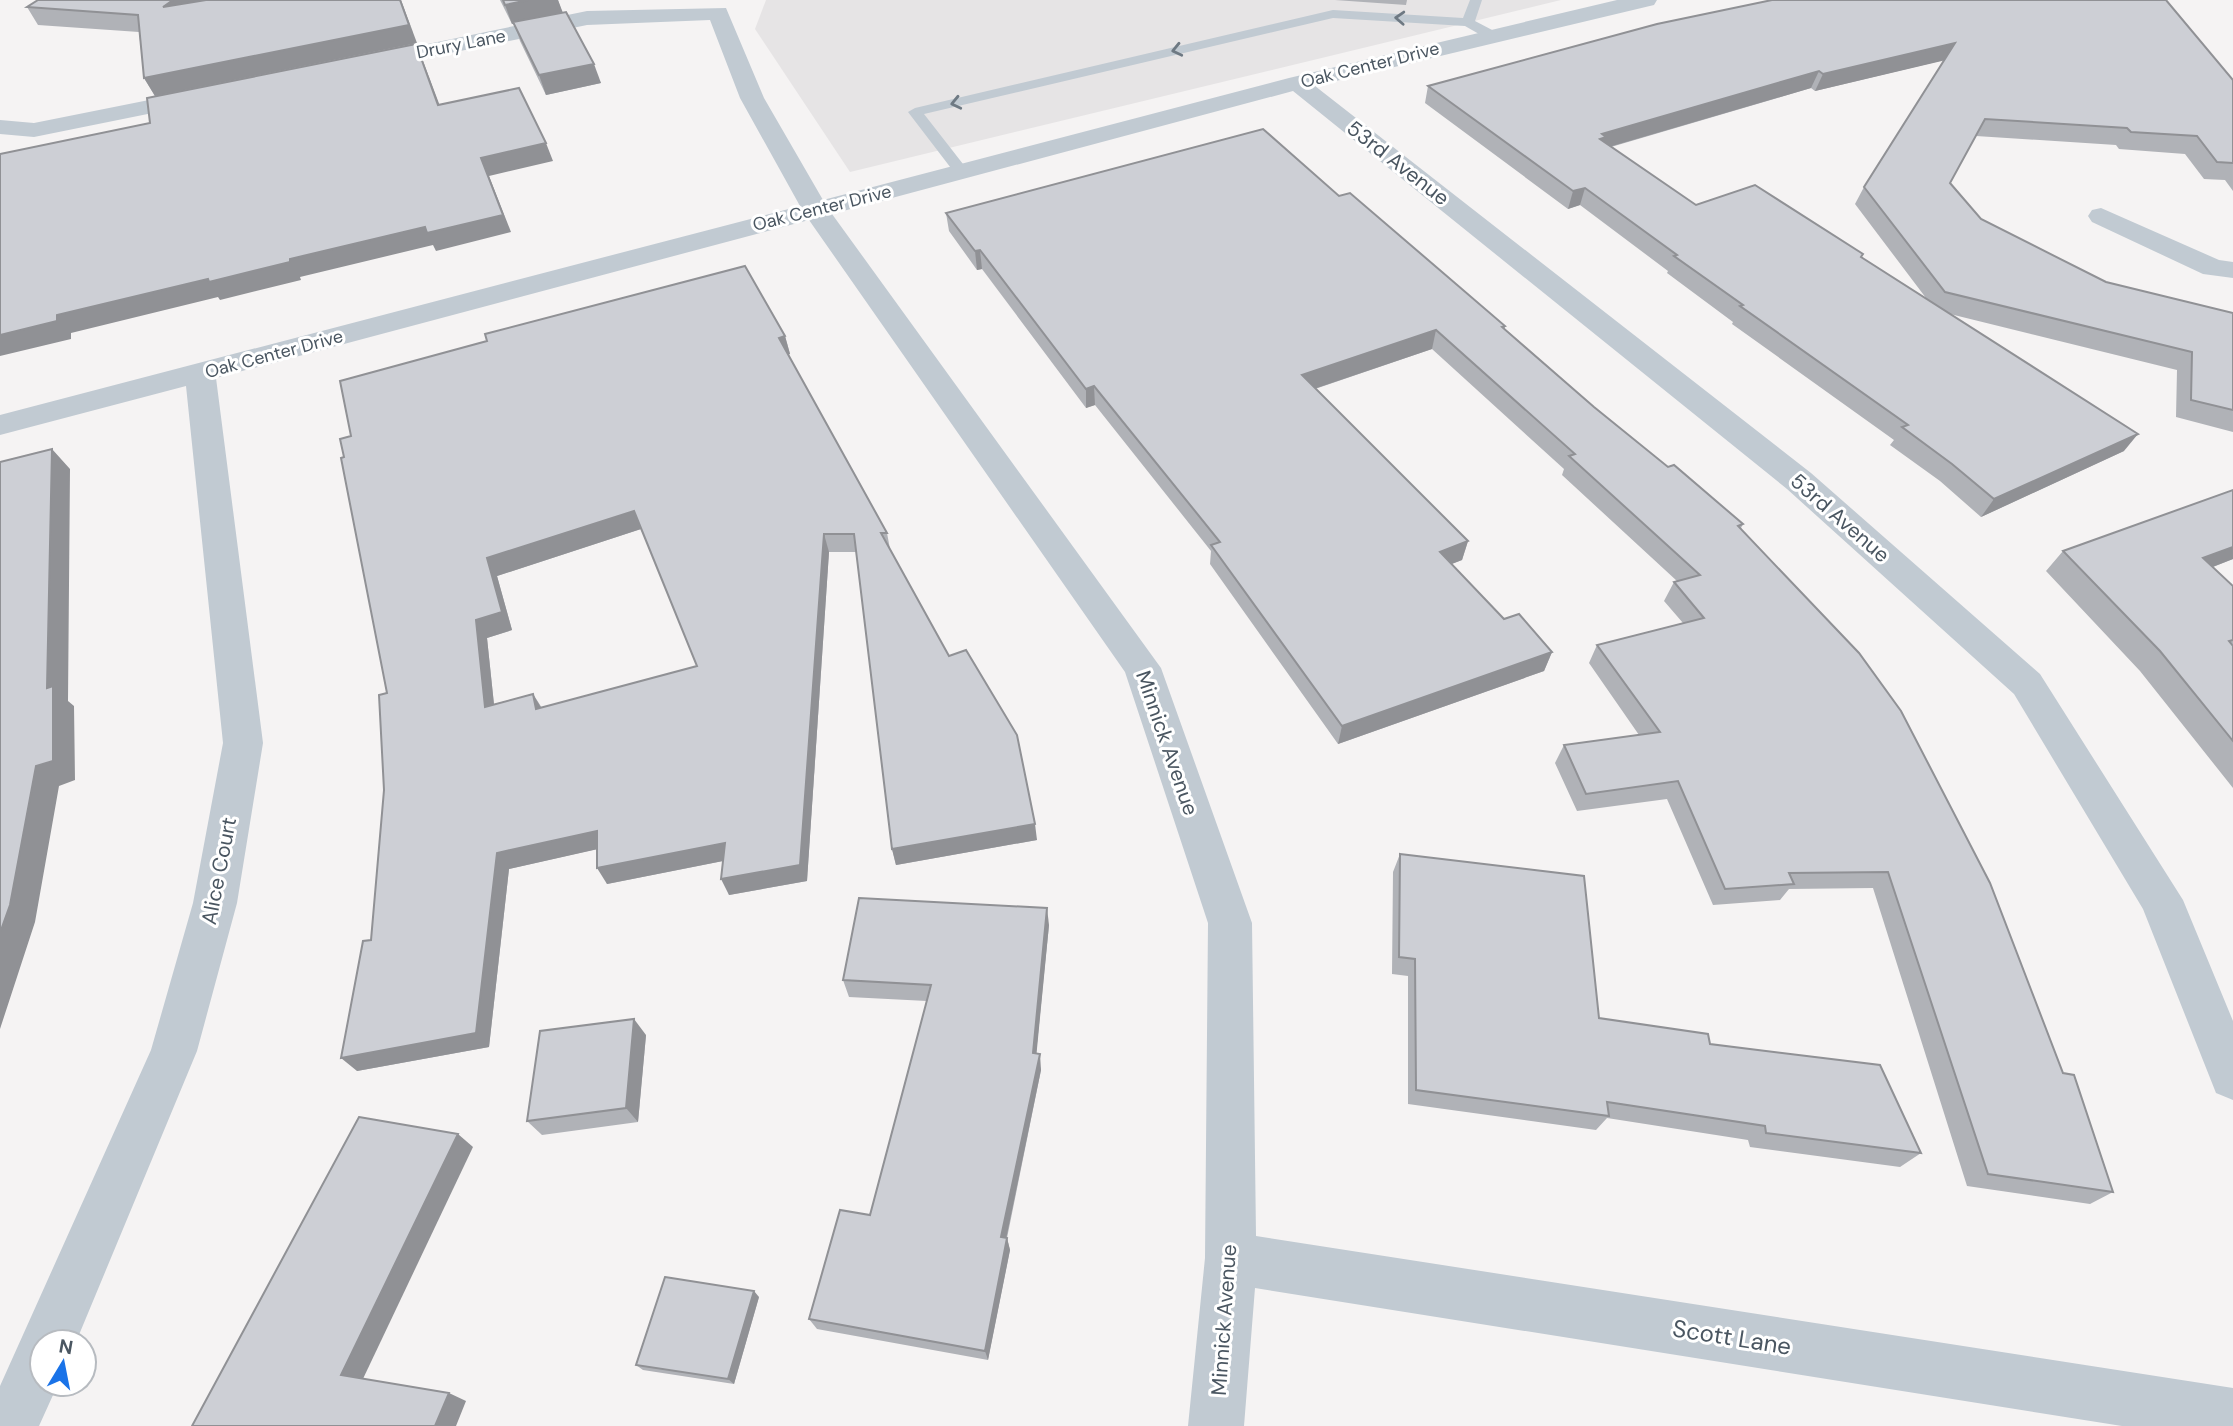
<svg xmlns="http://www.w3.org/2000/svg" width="2233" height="1426" font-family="'DM Sans',sans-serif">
<rect width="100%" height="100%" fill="#f5f3f3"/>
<polygon fill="#e6e4e5" points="766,0 1561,0 850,172 755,29"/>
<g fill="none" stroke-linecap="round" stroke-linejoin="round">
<polygon fill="#c1cad2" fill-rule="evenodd" points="1470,0 1482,0 1475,21 1496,32 1496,38 1486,38 1465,26 1333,18 924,114 970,173 962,178 957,176 908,112 915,108 1333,10 1463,18"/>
<g fill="#c1cad2" fill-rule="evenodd">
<polygon points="1617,0 1657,0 1654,5 1315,86 1811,473 2040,674 2183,900 2233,1021 2233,1100 2216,1093 2143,909 2014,694 1787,489 1293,91 832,214 1161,668 1252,923 1256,1236 2233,1388 2233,1426 2122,1426 1255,1288 1244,1426 1188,1426 1205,1258 1208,923 1125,672 809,220 216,378 263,743 237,903 197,1051 76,1342 42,1342 42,1384 58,1384 39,1426 0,1426 0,1386 151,1050 193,903 223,743 186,386 0,435 0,415 800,206 740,98 710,20 587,25 368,70 360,68 357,63 360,58 587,11 726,8 764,98 823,200 1289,78"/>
<polygon points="199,90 207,92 211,97 207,102 34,137 0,134 0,120 34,123"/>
<polygon points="2101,208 2219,260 2233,262 2233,278 2203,274 2092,222 2088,216 2092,210"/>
</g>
</g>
<g fill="#b0b2b7" fill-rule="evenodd">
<polygon points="38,0 417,43 155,96 144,78 139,32 38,25 27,7"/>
<polygon points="500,0 558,0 562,12 601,83 546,95 520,41 514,23 512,24"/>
<polygon points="1335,0 1407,0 1406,5"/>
<path d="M1657 24 2233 80V191L2225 180 2204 179 2185 154 2119 149 2116 145 1976 136 1950 183 1981 219 2106 282 2233 313V432L2176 417 2177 370 1950 314 2124 451 1981 517 1940 481 1890 445 1894 440 1732 324 1733 322 1667 273 1668 271 1580 205 1568 209 1425 103 1428 86ZM1944 60 1864 187 1855 204 1926 298 1861 257 1696 205 1611 147 1811 88 1815 91Z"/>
<polygon points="1339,196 1505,326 1505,329 1594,407 1668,467 1743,524 1741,528 2063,1073 2113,1192 2090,1204 1967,1186 1873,888 1789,889 1780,900 1713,905 1667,799 1577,811 1555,763 1564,745 1639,735 1589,663 1597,645 1683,623 1664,601 1674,582 1677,581 1562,475 1564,469 1432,349 1315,389 1468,541 1462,560 1451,564 1504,619 1552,652 1544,671 1338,744 1210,564 1211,551 1095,405 1086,408 982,269 977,270 949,231 946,213"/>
<path d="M785 336 790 354H788L887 533 890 549 1037 840 896 865 892 849 856 552H829L807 881 729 895 723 861 607 884 597 849 509 869 489 1047 357 1071 371 940 384 790 387 693 341 458ZM641 529 697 666 542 708 533 694 494 704 487 638 512 630 497 576Z"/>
<polygon points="2233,490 2233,559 2213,567 2233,586 2233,788 2140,671 2046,571 2063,551"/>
<polygon points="1400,854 1599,1018 1710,1044 1921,1153 1900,1167 1750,1147 1748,1140 1607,1118 1596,1130 1408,1104 1408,976 1392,974 1393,872"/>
<polygon points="1049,925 1036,1054 1041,1070 1007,1238 1010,1250 988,1360 817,1329 809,1319 870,1215 927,1001 849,997 843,980"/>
<polygon points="646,1035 638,1122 542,1135 527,1121"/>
<polygon points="759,1297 734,1384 643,1370 636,1365"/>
</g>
<g fill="#909195">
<polygon points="173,0 207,0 163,7"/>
<polygon points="400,0 401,0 417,43 155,96 144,78"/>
<polygon points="528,0 558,0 563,13 512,24 505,5"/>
<polygon points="1955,43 1946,60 1815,91 1823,74"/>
<polygon points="416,44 423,61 446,122 438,105"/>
<polygon points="594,64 601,83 546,95 539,75"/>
<polygon points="1819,71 1811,88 1602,149 1595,156 1602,134"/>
<polygon points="546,143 553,161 489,176 511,232 436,251 433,245 300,277 301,280 220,300 218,297 71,333 71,339 0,356 0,335 57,315 290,259 481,158"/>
<polygon points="1585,188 1580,205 1568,209 1573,191"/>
<polygon points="980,250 982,269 977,270 975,251"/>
<polygon points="1436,330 1432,349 1299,394 1302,375"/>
<polygon points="785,336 790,354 784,356 779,338"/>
<polygon points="1094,386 1095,405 1086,408 1086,389"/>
<polygon points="2138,434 2124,451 1981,517 1994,499"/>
<polygon points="52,449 70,469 68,701 74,706 75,780 59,786 35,922 0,1029 0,933 36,766 47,688"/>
<polygon points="634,511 641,529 497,576 512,630 487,638 496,724 485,707 476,620 487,558"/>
<polygon points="824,534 829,552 807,881 729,895 721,879"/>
<polygon points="1468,541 1462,560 1434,571 1440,552"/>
<polygon points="2233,547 2233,559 2184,578 2203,558"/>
<polygon points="1552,652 1544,671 1338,744 1342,726"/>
<polygon points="533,694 543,711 536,709"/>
<polygon points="1035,824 1037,840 896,865 892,849"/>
<polygon points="597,831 607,847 509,869 489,1047 357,1071 341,1058 497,853"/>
<polygon points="725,843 733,859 607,884 597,868"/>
<polygon points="1047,908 1049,925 1035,1069 1033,1053"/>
<polygon points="634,1019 646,1035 638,1122 626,1108"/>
<polygon points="1040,1054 1041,1070 1004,1249 1001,1237"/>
<polygon points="458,1134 473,1147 361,1383 341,1375"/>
<polygon points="1007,1238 1010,1250 988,1360 985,1351"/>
<polygon points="754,1291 759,1297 734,1384 728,1379"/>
<polygon points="449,1393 466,1401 456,1426 435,1426"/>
</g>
<g fill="#cdcfd5" stroke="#909195" stroke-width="2" fill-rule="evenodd">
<polygon points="38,0 173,0 163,7 206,0 400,0 409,25 144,78 138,15 27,7"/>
<polygon points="503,0 528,0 505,5"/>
<polygon points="1772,0 2166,0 2233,80 2233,163 2217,162 2197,136 2131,132 2127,128 1985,119 1950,183 1981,219 2106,282 2233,313 2233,410 2191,400 2192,352 1945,292 1864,187 1955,43 1823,74 1819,71 1602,134 1606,137 1600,139 1696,205 1755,185 1863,254 1861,257 2138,434 1994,499 1952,464 1902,427 1908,425 1740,306 1743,305 1674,256 1677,255 1585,188 1573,191 1428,86 1657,24"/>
<polygon points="566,12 594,64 539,75 513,22"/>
<polygon points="416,44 438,105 519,88 546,143 481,158 503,215 427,233 425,227 290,259 290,262 209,282 208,279 57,315 57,321 0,335 0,154 150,123 147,98"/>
<polygon points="1263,129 1339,196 1350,193 1505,326 1502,327 1594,407 1668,467 1674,465 1743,524 1738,526 1859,653 1901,711 1990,883 2063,1073 2074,1075 2113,1192 1988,1174 1888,872 1789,873 1794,884 1725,889 1678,781 1586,794 1564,745 1660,732 1597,645 1704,618 1674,582 1700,575 1569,456 1575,454 1436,330 1302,375 1468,541 1440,552 1504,619 1519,614 1552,652 1342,726 1211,545 1220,542 1094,386 1086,389 980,250 975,251 946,213"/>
<path d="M745 266 785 336 779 338 887 533H881L949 656 966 650 1017 735 1035 824 892 849 854 534H824L800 865 721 879 725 843 597 868V831L497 853 476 1033 341 1058 363 941 371 940 384 790 379 695 387 693 341 458 344 457 340 439 351 436 340 381 487 341 485 334ZM634 511 697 666 536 709 533 694 485 707 476 620 502 612 487 558Z"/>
<polygon points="52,449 47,688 53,686 53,761 36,766 10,905 0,933 0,462"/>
<polygon points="2233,490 2233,547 2203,558 2233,586 2233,640 2229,641 2233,646 2233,741 2160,651 2063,551"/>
<polygon points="1400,854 1584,876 1599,1018 1708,1034 1710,1044 1880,1065 1921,1153 1766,1133 1765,1126 1607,1102 1609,1116 1416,1090 1415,959 1399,957"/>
<polygon points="859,898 1047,908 1033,1053 1040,1054 1001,1237 1007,1238 985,1351 809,1319 840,1210 870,1215 931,985 843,980"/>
<polygon points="634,1019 626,1108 527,1121 540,1031"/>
<polygon points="359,1117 458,1134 341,1375 449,1393 435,1426 192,1426"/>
<polygon points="665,1277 754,1291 728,1379 636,1365"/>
</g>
<defs><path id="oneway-chevron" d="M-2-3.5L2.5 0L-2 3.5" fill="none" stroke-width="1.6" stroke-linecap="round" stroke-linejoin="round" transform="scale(1.75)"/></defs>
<g stroke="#6e7983">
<use href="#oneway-chevron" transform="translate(1400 18) rotate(-177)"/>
<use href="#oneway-chevron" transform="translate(1177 50) rotate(167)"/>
<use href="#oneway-chevron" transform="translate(956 103) rotate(167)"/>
</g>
<g text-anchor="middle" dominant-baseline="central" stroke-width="6" stroke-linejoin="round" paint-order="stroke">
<g font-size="18" fill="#4a5661" stroke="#fff">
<text transform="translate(461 44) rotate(-11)">Drury Lane</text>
<text transform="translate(1370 65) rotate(-14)">Oak Center Drive</text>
<text transform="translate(822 208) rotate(-14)">Oak Center Drive</text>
<text transform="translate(274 354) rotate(-15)">Oak Center Drive</text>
</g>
<g font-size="21" fill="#4a5661" stroke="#fff">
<text transform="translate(1398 163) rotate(38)">53rd Avenue</text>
<text transform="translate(1840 518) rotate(41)">53rd Avenue</text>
<text transform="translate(1167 743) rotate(71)">Minnick Avenue</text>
<text transform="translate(219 871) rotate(-79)">Alice Court</text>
<text transform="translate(1224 1320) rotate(-86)">Minnick Avenue</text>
</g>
<g font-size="24" fill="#4a5661" stroke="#fff">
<text transform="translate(1732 1337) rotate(9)">Scott Lane</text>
</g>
</g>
<g transform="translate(63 1363) rotate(10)"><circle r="33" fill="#ffffff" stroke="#b7bbc0" stroke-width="2"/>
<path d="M0-5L12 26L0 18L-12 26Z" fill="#1a73e8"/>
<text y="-10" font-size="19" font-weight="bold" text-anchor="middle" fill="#4a5661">N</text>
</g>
</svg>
